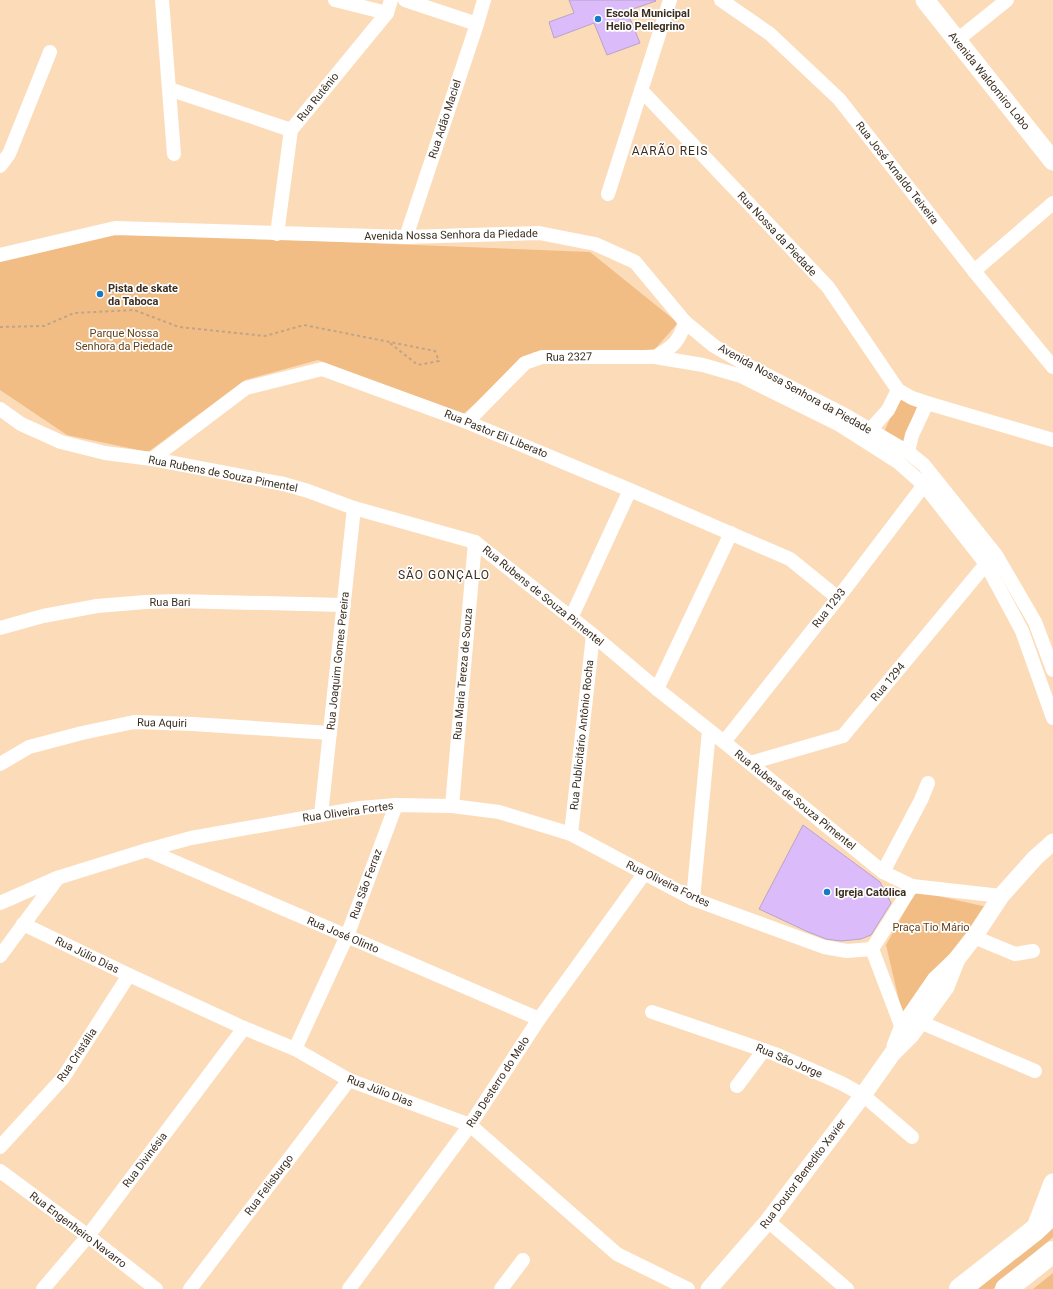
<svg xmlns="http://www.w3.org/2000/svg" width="1053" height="1289" font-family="Roboto,sans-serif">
<rect width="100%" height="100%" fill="#fcdbb8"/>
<g fill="#f1bd84">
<polygon points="117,233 590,252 678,323 655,349 621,352 534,352 462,415 318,360 245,380 148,452 67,435 0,390 0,260"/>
<polygon points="904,388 920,399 902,445 884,432"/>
<polygon points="916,891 987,907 902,1013 886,945"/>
<polygon points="1053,1220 1053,1237 993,1289 972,1289"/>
<polygon points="1053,1273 1053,1289 1033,1289"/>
</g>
<g fill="#dbbbf9" stroke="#b7a4ca">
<polygon points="569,0 655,0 656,1 627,11 640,43 607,55 594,23 554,38 549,22 574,13"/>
<polygon points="803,825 880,882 891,903 871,935 861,939 841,941 826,939 806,931 759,909"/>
</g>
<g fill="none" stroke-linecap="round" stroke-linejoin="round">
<polyline stroke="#bfa588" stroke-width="2" stroke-dasharray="3 3" stroke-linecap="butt" points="0,327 44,326 74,313 134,310 179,327 265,336 304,325 435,351 439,361 418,365 387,341"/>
<g stroke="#fff" stroke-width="14">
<polyline points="162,0 174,154"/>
<polyline points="335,0 387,13"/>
<polyline points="405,0 477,24"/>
<polyline points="721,0 770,34 839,99 974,271 1053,367"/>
<polyline points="956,41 1007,0"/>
<polyline points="169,89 291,130"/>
<polyline points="641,90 828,287 898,390 912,398 927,403 1053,440"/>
<polyline points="0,166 9,154 50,52"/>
<polyline points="608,194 670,0"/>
<polyline points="277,234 291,130 387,13 391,0"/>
<polyline points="406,237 477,24 484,0"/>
<polyline points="0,255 115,228 406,237 539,233 595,244 635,262 685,322 714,346 747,365 845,415 908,452 924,465 996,555 1035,622 1053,670"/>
<polyline points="974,271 1053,203"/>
<path d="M655 357C673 347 679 342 685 322"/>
<polyline points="0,409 21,424 61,442 105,453 152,459 284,484 308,491 354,508 475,542 593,635 657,689 724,742 883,872 912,886 1001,896"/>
<polyline points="467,422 525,363 542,357 655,357 703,365 741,376 840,425 898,462 924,485 986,564 1022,631 1053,718"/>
<polyline points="865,438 870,430 888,410 898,390"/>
<polyline points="908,452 912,435 927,403"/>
<polyline points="152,459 246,388 322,369 467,422 630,490 790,559 838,598"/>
<polyline points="571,618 630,490"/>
<polyline points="0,628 43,616 97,606 146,602 176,601 344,605"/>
<polyline points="657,689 731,533"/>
<polyline points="724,742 838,598 924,485 928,478"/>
<polyline points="750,763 843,736 986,564 993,558"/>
<polyline points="0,764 29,747 82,733 134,722 193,724 330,733"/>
<polyline points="452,806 475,542"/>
<polyline points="321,815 354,508"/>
<polyline points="571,834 593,635"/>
<polyline points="147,850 539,1019"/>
<polyline points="883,872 921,800 928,783"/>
<polyline points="693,899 709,731"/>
<polyline points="0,903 57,878 147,850 191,838 360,808 396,805 452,806 499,812 571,834 693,899 824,947 847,951 872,949"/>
<polyline points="23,924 129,975 244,1028 295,1049 349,1080 470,1125 617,1254 688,1289"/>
<polyline points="974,937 1015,954 1033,951"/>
<polyline points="872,949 902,1028 909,1034"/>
<polyline points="872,949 912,886"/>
<polyline points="0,956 57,879"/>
<polyline points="652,1012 775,1054 841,1083 863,1095 912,1137"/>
<polyline points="920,1022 1035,1071"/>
<polyline points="295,1049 347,936 396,805"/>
<polyline points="737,1086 764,1050"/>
<polyline points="0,1147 63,1078 129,975"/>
<polyline points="0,1171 88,1236 156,1289"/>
<polyline points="768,1221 847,1289"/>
<polyline points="43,1289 88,1236 244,1028"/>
<polyline points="190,1289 349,1080"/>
<polyline points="349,1289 470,1125 539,1019 644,874"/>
<polyline points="501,1289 523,1260"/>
</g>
<g stroke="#fff" stroke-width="17">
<polyline points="895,1046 902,1028 935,980 957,959 974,937 1001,896 1035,858 1053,842"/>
<polyline points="709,1289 768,1221 863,1095 892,1054 911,1035 946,987 957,959"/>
</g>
<g stroke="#fff" stroke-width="19">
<polyline points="925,0 1053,161"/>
<polyline points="1035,1230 1053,1183"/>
</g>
<g stroke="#fff" stroke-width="22">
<polyline points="960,1289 1035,1230 1053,1213"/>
<polyline points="1006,1289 1053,1252"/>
</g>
</g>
<g fill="#1679c5" stroke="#fff" stroke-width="1.5">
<circle cx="598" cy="19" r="4"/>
<circle cx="100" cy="294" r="4"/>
<circle cx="827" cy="892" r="4"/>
</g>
<g text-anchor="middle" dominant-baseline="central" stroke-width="3.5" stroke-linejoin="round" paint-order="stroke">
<g font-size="11" font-weight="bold" fill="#3b2e20" stroke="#fff" text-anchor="start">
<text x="606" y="13">Escola Municipal<tspan x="606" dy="13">Helio Pellegrino</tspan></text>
<text x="108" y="288">Pista de skate<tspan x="108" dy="13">da Taboca</tspan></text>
<text x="835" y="892">Igreja Católica</text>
</g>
<g font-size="11" fill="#3b2e20" stroke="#fff">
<text transform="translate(989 81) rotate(51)">Avenida Waldomiro Lobo</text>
<text transform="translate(318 97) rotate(-51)">Rua Rutênio</text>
<text transform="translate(445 119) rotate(-72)">Rua Adão Maciel</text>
<text transform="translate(897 173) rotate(52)">Rua José Arnaldo Teixeira</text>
<text transform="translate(777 234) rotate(47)">Rua Nossa da Piedade</text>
<text transform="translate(451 235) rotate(-1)">Avenida Nossa Senhora da Piedade</text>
<text transform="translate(569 357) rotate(-1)">Rua 2327</text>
<text transform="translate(795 389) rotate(29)">Avenida Nossa Senhora da Piedade</text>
<text transform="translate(496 434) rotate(22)">Rua Pastor Eli Liberato</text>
<text transform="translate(223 474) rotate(11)">Rua Rubens de Souza Pimentel</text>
<text transform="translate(543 596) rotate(39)">Rua Rubens de Souza Pimentel</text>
<text x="170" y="602">Rua Bari</text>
<text transform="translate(829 608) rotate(-52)">Rua 1293</text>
<text transform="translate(338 661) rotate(-84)">Rua Joaquim Gomes Pereira</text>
<text transform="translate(463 674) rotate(-85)">Rua Maria Tereza de Souza</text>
<text transform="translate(888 682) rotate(-50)">Rua 1294</text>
<text transform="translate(162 723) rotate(1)">Rua Aquiri</text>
<text transform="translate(582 735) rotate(-84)">Rua Publicitário Antônio Rocha</text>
<text transform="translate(795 800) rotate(39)">Rua Rubens de Souza Pimentel</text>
<text transform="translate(348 812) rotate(-8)">Rua Oliveira Fortes</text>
<text transform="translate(366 884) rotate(-70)">Rua São Ferraz</text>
<text transform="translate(668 884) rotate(26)">Rua Oliveira Fortes</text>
<text transform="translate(343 935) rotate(23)">Rua José Olinto</text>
<text transform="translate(87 955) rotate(26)">Rua Júlio Dias</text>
<text transform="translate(77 1055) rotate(-56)">Rua Cristália</text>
<text transform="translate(789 1061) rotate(23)">Rua São Jorge</text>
<text transform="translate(498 1082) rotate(-57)">Rua Desterro do Melo</text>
<text transform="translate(380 1091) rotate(21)">Rua Júlio Dias</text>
<text transform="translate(145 1160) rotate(-53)">Rua Divinésia</text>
<text transform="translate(803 1174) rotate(-53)">Rua Doutor Benedito Xavier</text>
<text transform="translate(269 1185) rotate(-53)">Rua Felisburgo</text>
<text transform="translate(78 1230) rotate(37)">Rua Engenheiro Navarro</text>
</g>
<g font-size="11" fill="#64431a" stroke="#fff">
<text x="124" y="333">Parque Nossa<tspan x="124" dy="13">Senhora da Piedade</tspan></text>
<text x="931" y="927">Praça Tio Mário</text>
</g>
<g font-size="12" letter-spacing="1" fill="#3b2e20" stroke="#fff">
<text x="670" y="151">AARÃO REIS</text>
<text x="444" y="575">SÃO GONÇALO</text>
</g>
</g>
</svg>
